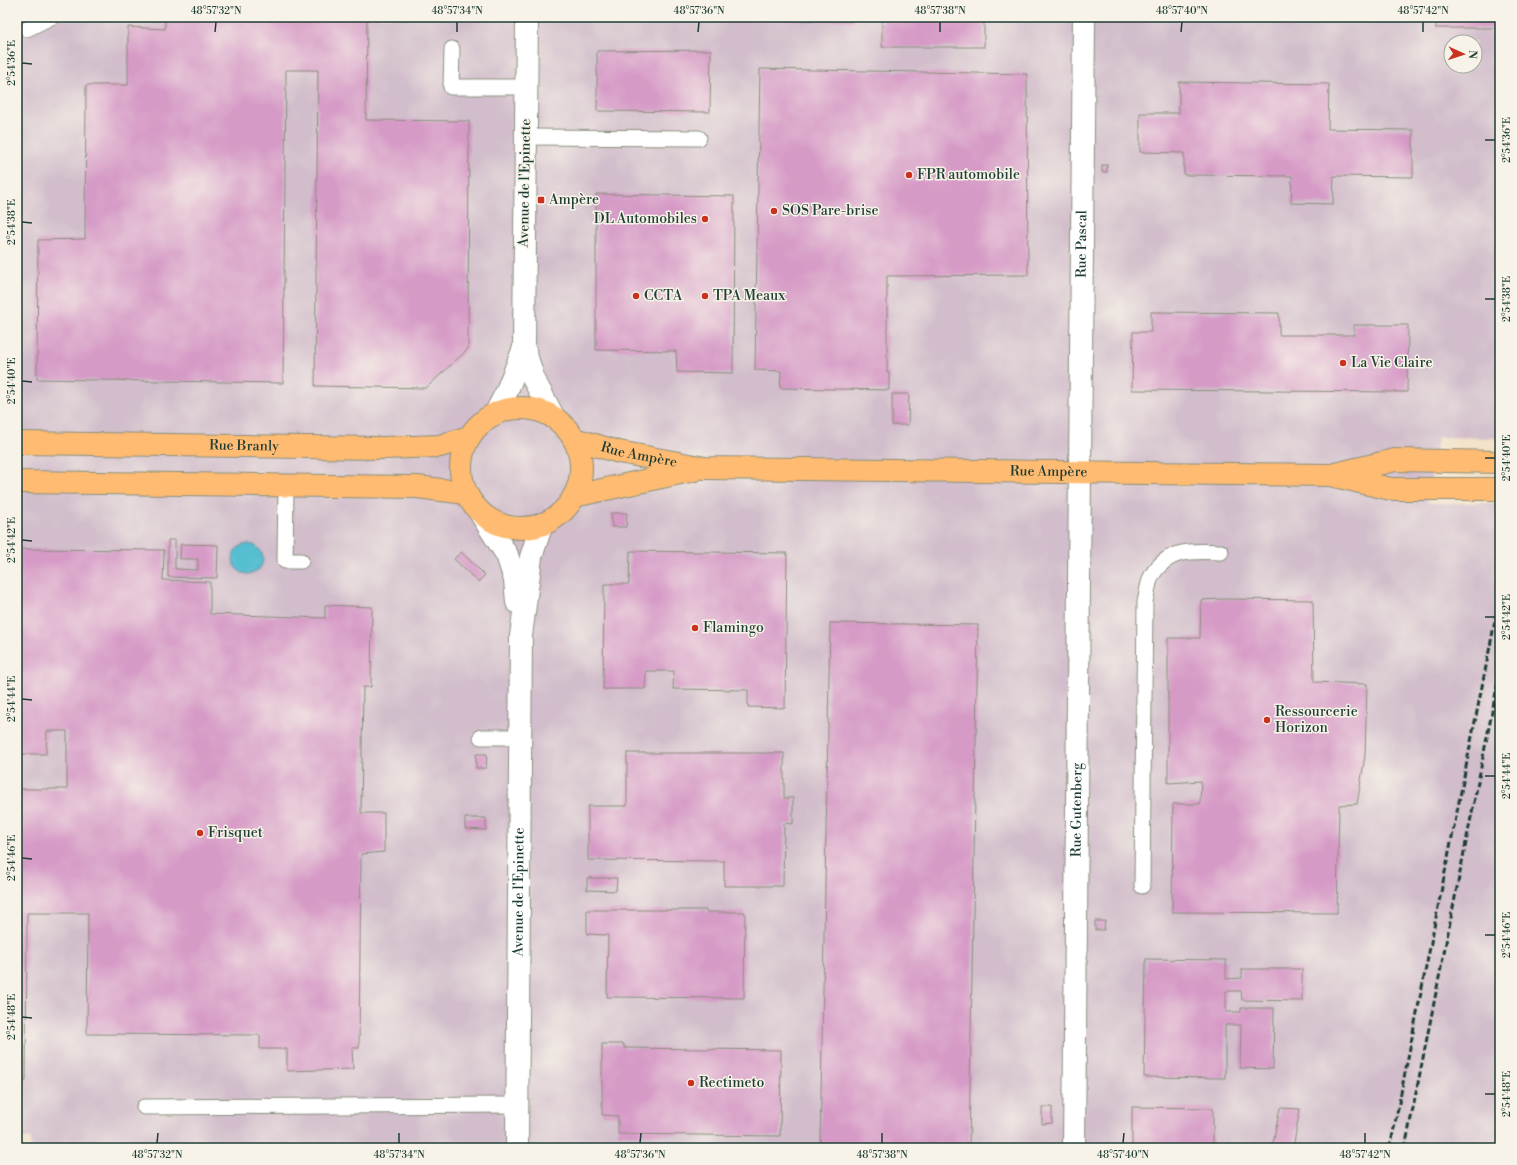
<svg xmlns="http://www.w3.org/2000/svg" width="1517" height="1165" font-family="'Libre Bodoni',serif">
<rect width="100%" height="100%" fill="#f7f3e8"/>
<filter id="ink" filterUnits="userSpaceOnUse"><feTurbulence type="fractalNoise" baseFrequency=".025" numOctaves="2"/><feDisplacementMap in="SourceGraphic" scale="8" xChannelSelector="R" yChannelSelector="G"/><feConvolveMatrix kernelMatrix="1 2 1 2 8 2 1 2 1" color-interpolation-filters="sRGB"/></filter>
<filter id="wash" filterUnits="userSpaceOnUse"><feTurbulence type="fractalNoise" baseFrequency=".012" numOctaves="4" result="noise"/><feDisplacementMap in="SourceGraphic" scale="16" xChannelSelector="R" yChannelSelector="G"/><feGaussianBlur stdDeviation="0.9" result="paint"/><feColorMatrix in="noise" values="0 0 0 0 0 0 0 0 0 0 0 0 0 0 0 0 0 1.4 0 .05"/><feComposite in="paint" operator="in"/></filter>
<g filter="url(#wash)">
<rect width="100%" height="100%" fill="#f3e1c6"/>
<path fill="#d1bdcb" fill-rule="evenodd" d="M17 17H1500V438L1438 437 1427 503H1500V1148H30L31 1139 17 1138ZM1451 42H1475V66H1451Z"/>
<circle fill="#55bed1" stroke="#3a7e82" cx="248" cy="559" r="15"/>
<g id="blocks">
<g fill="#d69ac6">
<polygon points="165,17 367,17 366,120 469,121 468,349 426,388 315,386 318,70 286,70 283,383 37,379 38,240 85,239 86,85 128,85 128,27 165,29"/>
<polygon points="782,17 853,17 853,21 782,20"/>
<rect x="882" y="17" width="102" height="30"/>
<rect x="1436" y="17" width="64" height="11"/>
<polygon points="711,50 710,112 597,111 597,51"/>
<polygon points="760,69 1027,74 1028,275 887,276 887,372 889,372 889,390 780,388 781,371 755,370"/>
<polygon points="1179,82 1329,84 1328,129 1413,130 1413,177 1334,176 1333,204 1291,203 1292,176 1184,175 1184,153 1140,152 1140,113 1179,113"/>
<rect x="1102" y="165" width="5" height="7"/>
<polygon points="596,194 734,196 733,373 677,372 676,351 596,350"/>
<polygon points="1151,312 1279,313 1279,335 1354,335 1354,325 1408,325 1407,392 1132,390 1133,332 1151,332"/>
<polygon points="892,394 909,394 908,425 892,425"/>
<polygon points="611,513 627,513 626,527 612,527"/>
<polygon points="168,540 175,540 175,569 198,570 198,559 180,559 181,544 218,545 217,578 168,577"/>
<polygon points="17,549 164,550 163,580 210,582 210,614 325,618 325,605 372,607 371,687 363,687 361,813 384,813 384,852 361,854 359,1048 352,1048 353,1069 287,1071 287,1049 260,1049 260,1035 87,1034 88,913 27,913 26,1076 26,1081 17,1082 17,789 67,789 67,731 47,731 46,754 20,754 20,731 17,731"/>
<polygon points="630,551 787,553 785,708 748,707 748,690 673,689 674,671 646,671 645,689 603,689 604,584 629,584"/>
<polygon points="461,552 485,575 478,582 454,559"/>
<polygon points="1221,599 1313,600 1314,682 1367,684 1365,756 1357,804 1339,805 1337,913 1172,912 1173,804 1200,804 1201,781 1168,783 1168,638 1200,638 1201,600"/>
<polygon points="830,623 978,625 969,1148 820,1148"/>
<polygon points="627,753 784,753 784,798 793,798 793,824 784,823 783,886 724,886 724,861 588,860 588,806 627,806"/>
<polygon points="476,754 487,754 486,768 476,768"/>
<polygon points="465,818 486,818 486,830 465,829"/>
<polygon points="587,878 617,878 616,891 587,890"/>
<polygon points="587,910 706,910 706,912 745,912 744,998 607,997 608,935 587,934"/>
<polygon points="1095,921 1105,921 1104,930 1095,930"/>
<polygon points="1146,959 1226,960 1226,979 1242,978 1242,969 1302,969 1302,1001 1242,1000 1241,991 1226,991 1226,1012 1241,1012 1241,1008 1274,1008 1273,1069 1240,1068 1241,1025 1225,1025 1225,1078 1144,1077"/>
<polygon points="602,1044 624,1044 624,1048 781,1050 780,1136 618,1134 618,1116 602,1115"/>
<polygon points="1042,1107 1052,1107 1052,1123 1042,1124"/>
<polygon points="1132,1107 1213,1108 1213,1148 1132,1148"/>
<polygon points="1280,1108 1300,1109 1293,1148 1272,1148"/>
</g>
</g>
</g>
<g filter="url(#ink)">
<use href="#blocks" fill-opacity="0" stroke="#898f7d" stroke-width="1"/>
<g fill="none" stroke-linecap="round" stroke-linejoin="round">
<g stroke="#898f7d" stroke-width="17">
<g id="lane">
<polyline points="27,29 51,17"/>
<polyline points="452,49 451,87 526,87"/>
<polyline points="526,137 699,138"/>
<polyline points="286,486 285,561 301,561"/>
<polyline points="481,737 520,737"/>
<path d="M1142 886 1145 602C1147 594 1148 582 1152 575 1169 548 1193 551 1221 552"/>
<polyline points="144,1107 517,1105"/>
</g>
</g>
<g stroke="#898f7d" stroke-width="24">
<g id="street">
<polyline points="527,17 524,348 534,380 553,416"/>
<polyline points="495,414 506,393 524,348"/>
<polyline points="479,511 507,555 515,580 517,602"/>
<path id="s1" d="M517 1148 521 636 531 557 542 524"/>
<path id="s2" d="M1074 1148 1084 17"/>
</g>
</g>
<g stroke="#898f7d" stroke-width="24">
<g id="primary">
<circle cx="521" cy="468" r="60"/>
<path id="s3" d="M574 439 619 452 705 468 1330 475 1391 489H1500"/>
<path id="s4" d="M17 443 383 448 440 446 469 437"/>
<polyline points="1335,474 1395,460 1500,462"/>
<polyline points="17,482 417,487 466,493"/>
<polyline points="574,496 694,470"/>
</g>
</g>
<use href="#lane" stroke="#fff" stroke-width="15"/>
<use href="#street" stroke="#fff" stroke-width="22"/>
<use href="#primary" stroke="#febb71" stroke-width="22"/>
<g stroke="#1f3d34" stroke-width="3" stroke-dasharray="6 3" stroke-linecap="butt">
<polyline points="1390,1148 1500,596"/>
<polyline points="1405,1148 1500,672"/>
</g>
</g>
</g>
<path fill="none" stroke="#1f3d34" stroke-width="1.5" d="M215 32 216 22M457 32V22M698 32 699 22M940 32V22M1181 32 1182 22M1423 32V22M22 63 32 64M1485 140H1495M22 222 32 223M1485 299H1495M22 381 32 382M1485 458H1495M22 540 32 541M1485 617H1495M22 699 32 700M1485 776H1495M22 858 32 859M1485 935H1495M22 1017 32 1018M1485 1094H1495M157 1143 158 1133M399 1143V1133M640 1143 641 1133M882 1143V1133M1123 1143 1124 1133M1365 1143V1133"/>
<g fill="#c8321e" stroke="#f7f3e8" stroke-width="1.5">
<circle cx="909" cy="175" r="4"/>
<rect x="537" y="196" width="8" height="8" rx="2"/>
<circle cx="774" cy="211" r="4"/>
<circle cx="705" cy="219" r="4"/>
<circle cx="636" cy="296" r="4"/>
<circle cx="705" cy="296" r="4"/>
<circle cx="1343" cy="363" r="4"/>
<circle cx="695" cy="628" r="4"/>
<circle cx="1267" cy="720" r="4"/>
<circle cx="200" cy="833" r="4"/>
<circle cx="691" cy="1083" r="4"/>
</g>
<g text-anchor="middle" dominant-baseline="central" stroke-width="3" stroke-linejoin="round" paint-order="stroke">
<g font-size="14" fill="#1f3d34" stroke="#f7f3e8" text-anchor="start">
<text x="917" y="175">FPR automobile</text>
<text x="549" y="200">Ampère</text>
<text x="782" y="211">SOS Pare-brise</text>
<text x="697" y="219" text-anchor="end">DL Automobiles</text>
<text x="644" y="296">CCTA</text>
<text x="713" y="296">TPA Meaux</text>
<text x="1351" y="363">La Vie Claire</text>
<text x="703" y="628">Flamingo</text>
<text x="1275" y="712">Ressourcerie<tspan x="1275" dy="16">Horizon</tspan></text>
<text x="208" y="833">Frisquet</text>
<text x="699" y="1083">Rectimeto</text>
</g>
<g font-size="14" fill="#1f3d34" stroke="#f7f3e8">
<text transform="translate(525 183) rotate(-89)">Avenue de l'Epinette</text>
<text stroke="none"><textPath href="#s2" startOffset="904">Rue Pascal</textPath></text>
<text stroke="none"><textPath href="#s4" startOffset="227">Rue Branly</textPath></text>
<text stroke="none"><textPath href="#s3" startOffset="67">Rue Ampère</textPath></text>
<text stroke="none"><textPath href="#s3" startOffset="478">Rue Ampère</textPath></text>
<text stroke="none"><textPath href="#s2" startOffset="338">Rue Gutenberg</textPath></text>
<text stroke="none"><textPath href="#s1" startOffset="256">Avenue de l'Epinette</textPath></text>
</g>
</g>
<rect width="1517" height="1165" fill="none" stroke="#f7f3e8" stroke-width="44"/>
<g transform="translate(1463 54) rotate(93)"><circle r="19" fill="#f7f3e8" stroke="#a1aaa0"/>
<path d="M0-3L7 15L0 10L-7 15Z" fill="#c8321e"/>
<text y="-6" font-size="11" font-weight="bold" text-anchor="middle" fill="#1f3d34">N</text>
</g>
<rect x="22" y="22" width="1473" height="1121" fill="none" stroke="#1f3d34" stroke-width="1.5"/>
<g font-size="10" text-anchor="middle" fill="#1f3d34">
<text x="216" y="14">48°57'32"N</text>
<text x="457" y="14">48°57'34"N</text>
<text x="699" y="14">48°57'36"N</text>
<text x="940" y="14">48°57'38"N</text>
<text x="1182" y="14">48°57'40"N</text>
<text x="1423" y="14">48°57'42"N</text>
<text transform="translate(11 63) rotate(-90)" y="4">2°54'36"E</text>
<text transform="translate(1506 140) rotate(-90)" y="4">2°54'36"E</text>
<text transform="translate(11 222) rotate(-90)" y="4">2°54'38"E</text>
<text transform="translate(1506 299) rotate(-90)" y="4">2°54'38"E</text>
<text transform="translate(11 381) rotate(-90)" y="4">2°54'40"E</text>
<text transform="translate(1506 458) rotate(-90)" y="4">2°54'40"E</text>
<text transform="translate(11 540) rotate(-90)" y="4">2°54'42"E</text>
<text transform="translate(1506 617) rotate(-90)" y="4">2°54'42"E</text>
<text transform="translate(11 699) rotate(-90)" y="4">2°54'44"E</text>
<text transform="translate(1506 776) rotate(-90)" y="4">2°54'44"E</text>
<text transform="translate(11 858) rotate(-90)" y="4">2°54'46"E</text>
<text transform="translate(1506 935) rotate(-90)" y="4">2°54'46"E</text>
<text transform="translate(11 1017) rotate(-90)" y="4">2°54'48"E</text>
<text transform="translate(1506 1094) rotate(-90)" y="4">2°54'48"E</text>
<text x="157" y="1158">48°57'32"N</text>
<text x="399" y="1158">48°57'34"N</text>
<text x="640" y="1158">48°57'36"N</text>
<text x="882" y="1158">48°57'38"N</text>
<text x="1123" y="1158">48°57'40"N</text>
<text x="1365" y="1158">48°57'42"N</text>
</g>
</svg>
